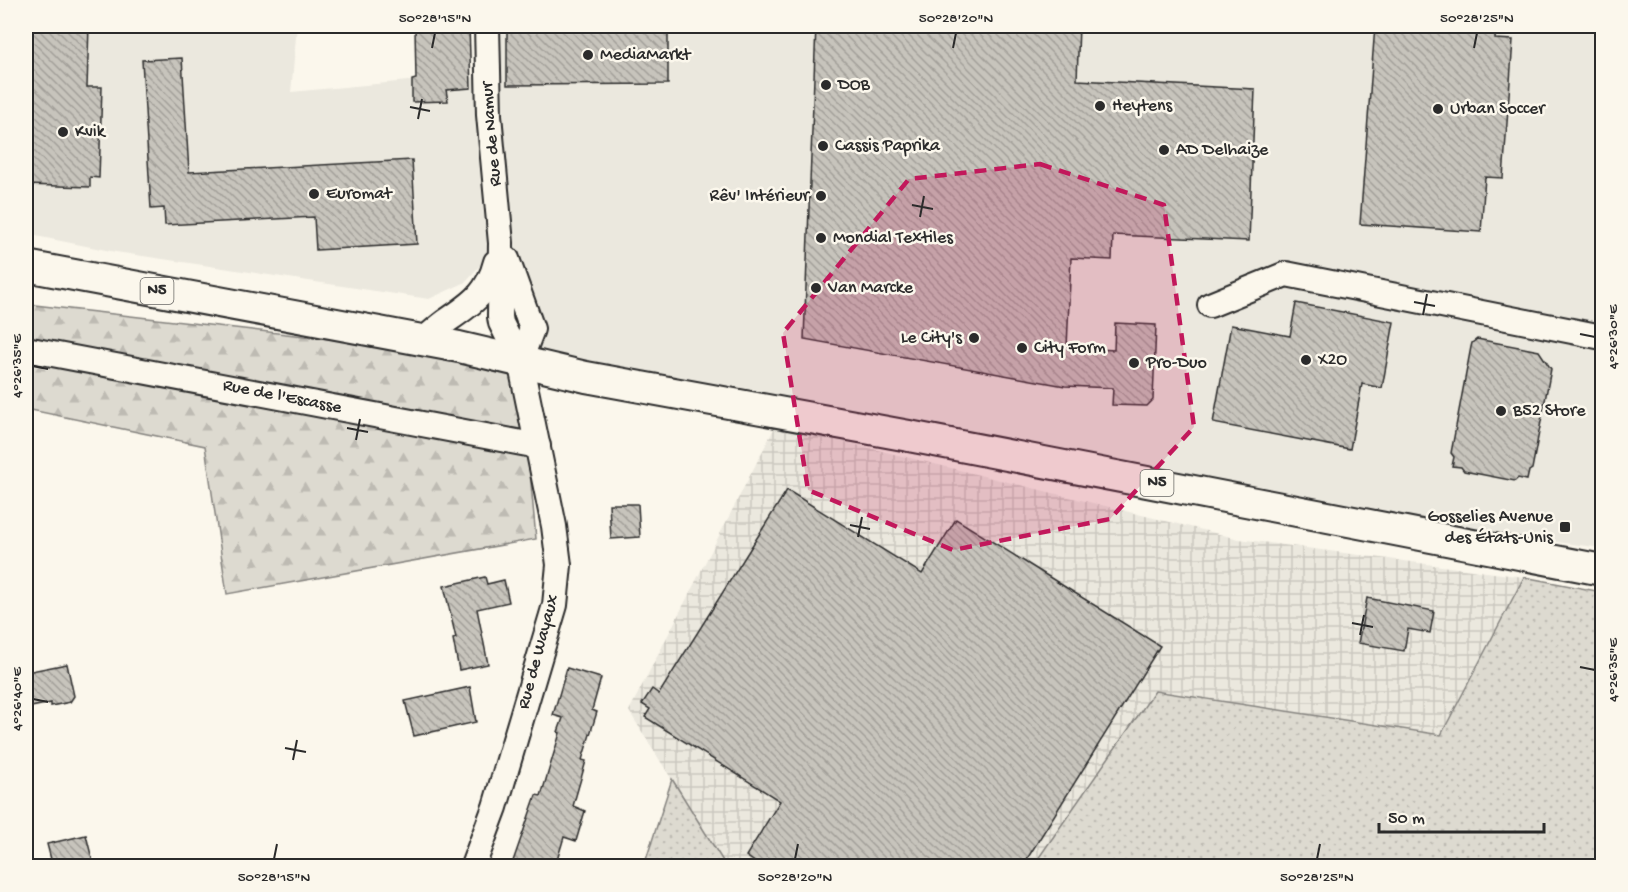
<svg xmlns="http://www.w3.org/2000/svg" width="1628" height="892" font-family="'Gochi Hand',sans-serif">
<defs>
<pattern id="industrial-grid" width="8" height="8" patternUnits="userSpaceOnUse" patternTransform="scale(1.5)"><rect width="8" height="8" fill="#ebe8de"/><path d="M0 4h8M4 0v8" fill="none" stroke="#cac7bf"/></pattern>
<pattern id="grass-dots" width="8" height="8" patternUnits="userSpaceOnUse" patternTransform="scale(1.5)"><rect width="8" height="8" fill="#dddad0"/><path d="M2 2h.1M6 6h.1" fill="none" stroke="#bebbb3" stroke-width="1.8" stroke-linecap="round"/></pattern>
<pattern id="forest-firs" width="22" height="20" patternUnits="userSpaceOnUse" patternTransform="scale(1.5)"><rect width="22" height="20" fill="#dddad0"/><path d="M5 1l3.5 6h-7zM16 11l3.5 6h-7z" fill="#bebbb3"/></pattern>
<pattern id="building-back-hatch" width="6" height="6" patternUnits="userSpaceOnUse" patternTransform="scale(1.5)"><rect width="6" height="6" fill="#c7c4bc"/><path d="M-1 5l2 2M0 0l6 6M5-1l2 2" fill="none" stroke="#a29f99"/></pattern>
</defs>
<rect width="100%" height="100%" fill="#fbf7ec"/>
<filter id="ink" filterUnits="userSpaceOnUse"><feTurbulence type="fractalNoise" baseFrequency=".0167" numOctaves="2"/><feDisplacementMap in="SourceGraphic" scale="12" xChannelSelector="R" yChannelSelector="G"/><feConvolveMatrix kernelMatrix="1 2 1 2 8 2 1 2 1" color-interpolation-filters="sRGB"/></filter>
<g filter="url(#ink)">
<polygon fill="#ebe8de" points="26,26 297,26 291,92 440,78 479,77 498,26 1602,26 1602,548 1444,527 545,367 501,243 464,283 429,299 116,252 26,234"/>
<polygon fill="url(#industrial-grid)" points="776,425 1239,539 1524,577 1602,592 1602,866 726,866 629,711"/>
<g fill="url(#grass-dots)" stroke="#84827e" stroke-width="1.5">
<polygon points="1524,577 1602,592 1602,866 1033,866 1155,691 1441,735"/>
<polygon points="672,779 726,866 644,866"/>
</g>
<polygon fill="url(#forest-firs)" stroke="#84827e" stroke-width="1.5" points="26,304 520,361 536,539 227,594 205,446 26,409"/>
<g fill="url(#building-back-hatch)" stroke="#2b2b2b" stroke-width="1.5">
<polygon points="26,26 89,26 87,87 102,87 99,178 90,177 90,187 26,185"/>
<polygon points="427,26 469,26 471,88 446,90 448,101 412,102 412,80 416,79 415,28 427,27"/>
<polygon points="507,26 668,26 668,84 507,85"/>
<polygon points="816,26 1079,26 1077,80 1255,89 1249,241 1113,235 1112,260 1071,258 1067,347 1114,350 1115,323 1156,325 1153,400 1147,406 1112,405 1113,388 1065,386 804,339"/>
<polygon points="1375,26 1496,26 1495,39 1513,40 1503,178 1485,177 1481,232 1360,224"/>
<polygon points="182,58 189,172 412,160 417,244 316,250 314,217 165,225 164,208 151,209 142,60"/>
<polygon points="1296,303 1394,322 1382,388 1362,384 1350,449 1213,423 1231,325 1290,336"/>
<polygon points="1477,339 1539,351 1551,369 1532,469 1529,471 1527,480 1518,478 1515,481 1464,471 1461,467 1452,466 1454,457 1451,453 1471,347 1472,343"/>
<polygon points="787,490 922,574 956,519 1160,646 1022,867 762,867 746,856 780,801 645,717 650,709 642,704 652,689 659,694"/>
<polygon points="609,504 638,504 640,537 611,539"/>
<polygon points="485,577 487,584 504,580 509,602 477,609 488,664 459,670 453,639 456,638 444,586"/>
<polygon points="1367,598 1434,611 1430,633 1408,629 1404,651 1358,643"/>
<polygon points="67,664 74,696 70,702 51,706 51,703 26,708 26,672"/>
<polygon points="567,668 601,678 592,710 597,712 582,760 586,761 573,806 585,811 576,841 564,837 555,867 511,867 536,795 541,796 560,733 558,732 563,718 553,715"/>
<polygon points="470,687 476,722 414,736 405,701"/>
<polygon points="86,835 94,867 53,867 47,844"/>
</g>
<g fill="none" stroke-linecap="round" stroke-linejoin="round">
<g stroke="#2b2b2b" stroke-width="28">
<g id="minor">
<polyline points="507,259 532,329 520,361"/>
<polyline points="1210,305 1286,274 1602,337"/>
<path d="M422 341C431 334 439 326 448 320 473 303 488 293 496 262"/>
<polyline points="26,349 538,446"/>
<polyline points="473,866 495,807 555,605 559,565 554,526 520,361 501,323 500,317 501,243 489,115 487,26"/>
</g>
</g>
<g stroke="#2b2b2b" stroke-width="34">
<polyline id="major" points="26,266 459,347 586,377 909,436 1602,570"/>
</g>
<use href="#minor" stroke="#fbf7ec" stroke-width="24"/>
<use href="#major" stroke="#fbf7ec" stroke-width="30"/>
</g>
</g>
<path fill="#c2185b" fill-opacity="0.2" stroke="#c2185b" stroke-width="4.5" stroke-dasharray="12 8" stroke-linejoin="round" d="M1040 164 1164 205 1194 427 1110 519 953 550 808 490 783 333 909 179Z"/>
<path fill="none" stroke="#2b2b2b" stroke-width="2" d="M432 48 435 33M953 48 956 33M1474 48 1477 33M410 107 430 111M418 119 422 99M912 205 933 209M920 217 924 196M1414 302 1435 306M1423 315 1427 294M1580 334 1595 337M33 366 48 369M347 428 368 432M356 440 360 419M850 525 870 529M858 537 862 517M1352 623 1373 627M1360 635 1364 615M1580 667 1595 670M33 699 48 702M285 748 306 752M293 760 297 740M274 859 277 844M795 859 798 844M1317 859 1320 844"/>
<g fill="#2b2b2b" stroke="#fbf7ec" stroke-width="2">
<circle cx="588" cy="55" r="6"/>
<circle cx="826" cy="85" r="6"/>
<circle cx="1100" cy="106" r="6"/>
<circle cx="1438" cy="109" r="6"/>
<circle cx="63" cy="132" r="6"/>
<circle cx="823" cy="146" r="6"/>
<circle cx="1164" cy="150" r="6"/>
<circle cx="314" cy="194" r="6"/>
<circle cx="821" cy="196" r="6"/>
<circle cx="821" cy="238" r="6"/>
<circle cx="816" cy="288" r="6"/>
<circle cx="974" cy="338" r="6"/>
<circle cx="1022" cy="348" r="6"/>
<circle cx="1306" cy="360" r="6"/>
<circle cx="1134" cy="363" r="6"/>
<circle cx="1501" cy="411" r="6"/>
<rect x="1559" y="521" width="12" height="12" rx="3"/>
</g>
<g text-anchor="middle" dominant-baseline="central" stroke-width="5" stroke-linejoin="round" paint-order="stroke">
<g fill="#fbf7ec" stroke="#696865" stroke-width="1.5">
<rect x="140.5" y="278" width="33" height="26" rx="4.5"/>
<rect x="1140.5" y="470" width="33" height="26" rx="4.5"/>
</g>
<g font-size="16" font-weight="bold" fill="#2b2b2b">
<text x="157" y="291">N5</text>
<text x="1157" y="483">N5</text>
</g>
<g font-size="18" fill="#2b2b2b" stroke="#fbf7ec" text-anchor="start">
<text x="600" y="55">MediaMarkt</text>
<text x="838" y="85">DOB</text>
<text x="1112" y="106">Heytens</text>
<text x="1450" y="109">Urban Soccer</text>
<text x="75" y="132">Kvik</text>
<text x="835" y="146">Cassis Paprika</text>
<text x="1176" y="150">AD Delhaize</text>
<text x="326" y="194">Euromat</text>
<text x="809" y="196" text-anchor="end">Rêv' Intérieur</text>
<text x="833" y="238">Mondial Textiles</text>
<text x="828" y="288">Van Marcke</text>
<text x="962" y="338" text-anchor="end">Le City's</text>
<text x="1034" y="348">City Form</text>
<text x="1318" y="360">X2O</text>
<text x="1146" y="363">Pro-Duo</text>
<text x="1513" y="411">B52 Store</text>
<text x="1553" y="517" text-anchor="end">Gosselies Avenue<tspan x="1553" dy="21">des États-Unis</tspan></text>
</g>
<g font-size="18" fill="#2b2b2b" stroke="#fbf7ec">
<text transform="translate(492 134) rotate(-95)">Rue de Namur</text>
<text transform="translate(282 397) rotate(11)">Rue de l'Escasse</text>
<text transform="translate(539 652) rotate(-75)">Rue de Wayaux</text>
</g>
</g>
<rect width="1628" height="892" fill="none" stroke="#fbf7ec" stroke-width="66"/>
<path d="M1379 823v9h165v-9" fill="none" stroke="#2b2b2b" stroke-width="3"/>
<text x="1388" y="823" font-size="18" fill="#2b2b2b" stroke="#fbf7ec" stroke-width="4.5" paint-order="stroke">50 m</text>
<rect x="33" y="33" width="1562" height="826" fill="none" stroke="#2b2b2b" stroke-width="2"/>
<g font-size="15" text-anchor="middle" fill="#2b2b2b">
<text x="435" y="22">50°28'15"N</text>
<text x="956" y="22">50°28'20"N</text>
<text x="1477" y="22">50°28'25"N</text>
<text transform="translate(1612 337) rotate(-90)" y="5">4°26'30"E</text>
<text transform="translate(16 366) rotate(-90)" y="5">4°26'35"E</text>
<text transform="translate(1612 670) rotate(-90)" y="5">4°26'35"E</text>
<text transform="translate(16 699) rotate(-90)" y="5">4°26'40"E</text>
<text x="274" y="881">50°28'15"N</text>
<text x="795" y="881">50°28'20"N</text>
<text x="1317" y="881">50°28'25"N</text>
</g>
</svg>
